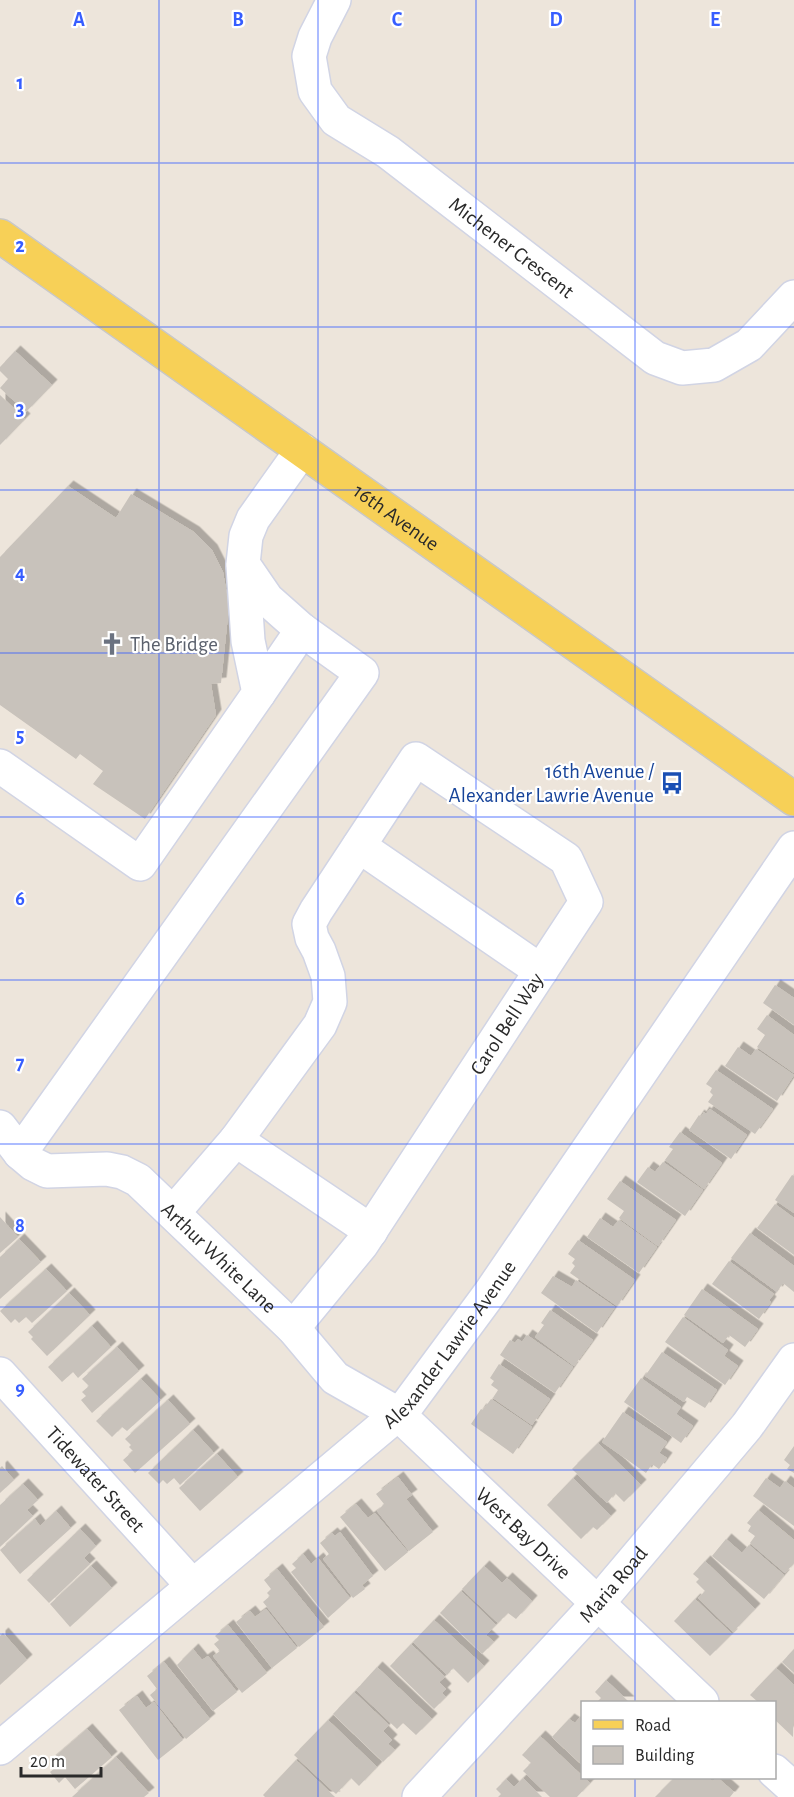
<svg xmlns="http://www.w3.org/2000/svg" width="794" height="1797" font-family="'Alegreya Sans',sans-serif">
<defs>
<filter id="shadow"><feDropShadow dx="5.5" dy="-5.5" stdDeviation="0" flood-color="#0004"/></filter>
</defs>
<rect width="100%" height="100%" fill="#ede5db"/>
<g fill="#c8c2bb" filter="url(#shadow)">
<polygon points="15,351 52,385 26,412 0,388 8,379 0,371 0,367"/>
<polygon points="0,395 25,419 0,445"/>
<polygon points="68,486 116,518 131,494 194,532 212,550 223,572 229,606 221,683 211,684 216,715 145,819 93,784 103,771 80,754 76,759 0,705 0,557"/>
<polygon points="775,985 794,998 794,1025 763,1003"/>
<polygon points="767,1015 794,1035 794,1073 757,1047 765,1035 757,1029"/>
<polygon points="738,1047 751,1056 756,1049 794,1075 777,1101 725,1066"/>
<polygon points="716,1070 773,1109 755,1134 708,1102 713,1095 710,1092 712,1088 706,1084"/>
<polygon points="710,1109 747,1135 731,1159 689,1130 699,1115 701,1117 704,1112 706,1114"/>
<polygon points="680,1132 722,1163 704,1189 665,1160 673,1149 669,1147"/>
<polygon points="663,1162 703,1190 685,1216 637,1182 648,1167 655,1172"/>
<polygon points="792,1175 794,1176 794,1213 775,1200"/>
<polygon points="620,1181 676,1220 658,1246 619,1218 624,1211 607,1199"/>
<polygon points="775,1204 794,1218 794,1255 757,1228"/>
<polygon points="0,1217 18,1237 0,1253"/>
<polygon points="600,1218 613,1227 619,1220 657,1247 639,1273 587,1237"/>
<polygon points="750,1233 794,1266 794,1292 783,1283 777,1292 731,1258"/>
<polygon points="19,1239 41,1262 0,1299 0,1257"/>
<polygon points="578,1240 635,1280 617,1306 570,1273 575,1266 572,1263 575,1259 568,1254"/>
<polygon points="729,1261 774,1294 769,1300 771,1302 759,1319 712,1284"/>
<polygon points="46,1269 67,1291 32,1323 26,1317 19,1323 15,1319 11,1323 0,1311"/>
<polygon points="553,1276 572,1287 576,1280 615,1307 597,1333 541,1293"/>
<polygon points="702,1289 758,1329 745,1347 729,1335 723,1343 684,1315"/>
<polygon points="69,1293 90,1315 47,1356 31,1339 33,1337 28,1332"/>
<polygon points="550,1310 593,1340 574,1366 535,1337 544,1325 541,1323"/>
<polygon points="683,1317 728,1350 724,1356 738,1366 725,1385 665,1342"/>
<polygon points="92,1326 111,1347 78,1378 73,1372 62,1382 48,1367"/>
<polygon points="527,1335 573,1367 555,1393 500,1355 510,1340 515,1343 518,1339 522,1342"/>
<polygon points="117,1347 139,1371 92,1413 81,1400 86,1396 82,1392 89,1386 82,1379"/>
<polygon points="662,1352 717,1390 705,1408 687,1397 684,1402 645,1376"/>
<polygon points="499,1364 550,1399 532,1425 493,1398 498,1390 491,1385 494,1381 490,1378"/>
<polygon points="641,1378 681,1407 676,1414 693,1426 681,1443 624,1402"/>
<polygon points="141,1379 161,1400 127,1431 122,1427 112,1437 96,1421"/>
<polygon points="491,1399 532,1427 513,1454 471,1424 481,1409 483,1410"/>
<polygon points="168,1400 190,1424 135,1473 123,1460 133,1451 129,1447 131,1445 125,1439"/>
<polygon points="623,1412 667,1442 659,1453 667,1458 659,1469 652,1464 646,1473 602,1442"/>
<polygon points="193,1430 214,1453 180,1485 174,1478 167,1484 163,1480 159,1484 148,1473"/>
<polygon points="598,1443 641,1485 624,1502 615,1493 607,1503 572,1469"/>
<polygon points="794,1446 794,1473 787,1469 790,1465 784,1460"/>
<polygon points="217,1454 238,1477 200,1511 179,1488"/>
<polygon points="2,1466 14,1480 0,1493 0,1468"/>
<polygon points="398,1477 412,1495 406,1499 433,1532 409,1551 377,1511 384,1504 376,1494"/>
<polygon points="573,1478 611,1516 597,1530 593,1527 581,1539 547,1505"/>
<polygon points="766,1478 780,1488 785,1481 794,1488 794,1526 753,1496"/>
<polygon points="23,1484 38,1500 27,1510 33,1516 0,1547 0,1505"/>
<polygon points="356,1504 368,1518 375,1513 408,1552 385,1571 340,1517"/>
<polygon points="758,1510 794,1540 794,1563 785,1573 750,1543 755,1536 748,1531 751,1526 747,1523"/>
<polygon points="56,1511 71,1528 20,1574 0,1550 35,1519 40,1526"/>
<polygon points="80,1529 96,1546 84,1558 90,1564 49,1603 27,1580"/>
<polygon points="340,1532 373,1576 362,1585 365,1589 353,1598 323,1559 329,1554 320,1543 332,1533 335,1536"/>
<polygon points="726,1539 742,1553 749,1545 784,1575 764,1599 712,1556"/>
<polygon points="303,1554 311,1564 318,1558 350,1598 328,1618 291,1572 296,1568 292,1564"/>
<polygon points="705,1561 755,1609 733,1632 698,1598 705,1591 696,1582 699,1579 693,1574"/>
<polygon points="91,1566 112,1588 70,1627 50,1604"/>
<polygon points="484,1566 502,1583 507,1578 532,1601 516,1619 508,1613 498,1623 462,1589"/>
<polygon points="277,1569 324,1627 299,1647 263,1602 270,1596 267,1593 271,1589 264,1580"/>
<polygon points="461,1591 496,1625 486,1635 494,1642 482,1654 440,1613"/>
<polygon points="695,1599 732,1634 710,1656 674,1621"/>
<polygon points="266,1609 297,1648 272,1668 236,1622 250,1611 255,1617"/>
<polygon points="434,1620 484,1666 468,1683 453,1668 447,1675 413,1642"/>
<polygon points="228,1625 267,1673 242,1693 213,1656 220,1651 214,1644 219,1640 215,1636"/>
<polygon points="3,1633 27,1660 0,1685 0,1636"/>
<polygon points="411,1644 445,1677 439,1682 446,1689 442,1693 446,1697 434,1709 390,1666"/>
<polygon points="193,1649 202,1660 208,1656 237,1692 213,1711 177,1665"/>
<polygon points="794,1649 794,1673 782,1662"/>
<polygon points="164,1662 210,1719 186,1739 150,1695 157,1689 147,1676"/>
<polygon points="377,1667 432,1719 416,1735 403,1723 397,1729 356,1690"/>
<polygon points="776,1668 794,1685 793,1737 774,1719 774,1702 758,1702 750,1695"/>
<polygon points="606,1680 629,1702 597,1702 601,1698 595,1692"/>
<polygon points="354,1692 389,1725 383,1731 392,1740 388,1744 395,1750 383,1762 333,1714"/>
<polygon points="137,1696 146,1708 154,1702 183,1740 158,1760 119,1710"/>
<polygon points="582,1715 582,1765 552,1737 569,1719 575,1723"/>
<polygon points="328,1720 377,1767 359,1786 351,1778 336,1794 294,1755"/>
<polygon points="87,1729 112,1757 75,1789 65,1777 59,1783 50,1772 55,1768 50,1761"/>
<polygon points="540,1736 590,1783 577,1797 550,1797 523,1771 531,1763 522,1755"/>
<polygon points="116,1757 149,1793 144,1797 72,1797"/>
<polygon points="296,1760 335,1797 265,1797 263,1795"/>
<polygon points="523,1778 542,1797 498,1797 501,1794 496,1789 506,1779 514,1787"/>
<polygon points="674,1778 709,1778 712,1781 718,1778 734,1792 730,1797 655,1797"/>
</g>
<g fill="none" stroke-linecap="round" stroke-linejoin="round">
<g stroke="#d1d4e4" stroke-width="36">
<g id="minor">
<path id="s1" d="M334 0 315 37 309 56 315 91 336 120 388 152 655 358 682 368 714 365 749 345 794 297"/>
<polyline points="259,693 302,630"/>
<polyline points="0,766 140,864 259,693 248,641 243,566"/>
<polyline points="359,846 541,971"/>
<polyline points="0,1127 20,1153 362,673 302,630 267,599 243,564 246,536 253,519 302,450"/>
<polyline points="236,1140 371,1231"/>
<path id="s2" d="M20 1153 33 1164 47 1171 107 1169 122 1172 138 1180 293 1328 335 1378 398 1414 702 1702"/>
<polyline points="173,1213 236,1140 320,1025 330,1002 328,976 319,951 312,938 309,924 316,911 416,759 566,859 586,902 362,1244 293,1328"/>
<path id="s3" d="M0 1374 192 1585"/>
<path id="s4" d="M0 1748 405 1408 490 1293 794 848"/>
<polyline points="774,1771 794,1789"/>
<path id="s5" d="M419 1797 597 1604 747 1426 794 1360"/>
</g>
</g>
<g stroke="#c8c8c8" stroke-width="36">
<g id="major">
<path id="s6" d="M0 236 794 799"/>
</g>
</g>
<use href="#minor" stroke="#fff" stroke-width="33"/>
<use href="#major" stroke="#f7d057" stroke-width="33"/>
</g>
<path fill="none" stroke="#365dff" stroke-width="1.5" stroke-opacity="0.55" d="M159 0V1797M318 0V1797M476 0V1797M635 0V1702M0 163H794M0 327H794M0 490H794M0 653H794M0 817H794M0 980H794M0 1144H794M0 1307H794M0 1470H794M0 1634H794M635 1778V1797"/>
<defs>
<g id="church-bare" transform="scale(1.8)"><path d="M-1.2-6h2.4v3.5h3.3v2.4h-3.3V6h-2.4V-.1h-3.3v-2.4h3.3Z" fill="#6b7280" stroke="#fff" stroke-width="2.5" paint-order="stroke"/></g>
<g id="bus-bare" transform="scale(1.8)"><path d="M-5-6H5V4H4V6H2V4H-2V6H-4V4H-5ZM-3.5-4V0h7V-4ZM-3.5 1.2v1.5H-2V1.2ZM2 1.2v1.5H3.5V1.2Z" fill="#1a4fb4" stroke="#fff" stroke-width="2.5" paint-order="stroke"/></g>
</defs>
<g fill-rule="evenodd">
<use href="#church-bare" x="112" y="644"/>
<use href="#bus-bare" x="672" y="783"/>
</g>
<g text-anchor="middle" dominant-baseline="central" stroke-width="4.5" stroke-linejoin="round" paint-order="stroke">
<g font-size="21" fill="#2a2a2a" stroke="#fff">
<text stroke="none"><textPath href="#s1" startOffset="350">Michener Crescent</textPath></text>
<text stroke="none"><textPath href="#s6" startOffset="486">16th Avenue</textPath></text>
<text transform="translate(507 1024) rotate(-57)">Carol Bell Way</text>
<text stroke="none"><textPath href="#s2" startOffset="238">Arthur White Lane</textPath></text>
<text stroke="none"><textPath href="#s4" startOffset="606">Alexander Lawrie Avenue</textPath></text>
<text stroke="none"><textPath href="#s3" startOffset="142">Tidewater Street</textPath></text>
<text stroke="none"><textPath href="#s2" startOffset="651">West Bay Drive</textPath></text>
<text stroke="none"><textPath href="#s5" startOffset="288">Maria Road</textPath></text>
</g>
<g font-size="21" fill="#5b616d" stroke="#fff" text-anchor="start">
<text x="130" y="644">The Bridge</text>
</g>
<g font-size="21" fill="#164399" stroke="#fff" text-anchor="end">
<text x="654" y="771">16th Avenue /<tspan x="654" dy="24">Alexander Lawrie Avenue</tspan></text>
</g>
</g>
<g font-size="20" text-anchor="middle" font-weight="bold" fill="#365dff" stroke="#fff" stroke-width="4.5" stroke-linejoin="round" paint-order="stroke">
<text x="79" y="26">A</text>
<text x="238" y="26">B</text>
<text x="397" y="26">C</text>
<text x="556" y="26">D</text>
<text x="715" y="26">E</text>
<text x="20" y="89">1</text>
<text x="20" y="252">2</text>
<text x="20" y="415">3</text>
<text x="20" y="579">4</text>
<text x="20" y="742">5</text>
<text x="20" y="905">6</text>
<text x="20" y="1069">7</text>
<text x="20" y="1232">8</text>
<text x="20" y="1395">9</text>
</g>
<rect x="581" y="1701" width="195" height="78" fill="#ffffff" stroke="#aaaaaa" stroke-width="1.5"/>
<rect x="593" y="1720" width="30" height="9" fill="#f7d057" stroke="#aaaaaa" stroke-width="1.5"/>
<text x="635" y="1731" font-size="18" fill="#2a2a2a">Road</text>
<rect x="593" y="1746" width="30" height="18" fill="#c8c2bb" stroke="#aaaaaa" stroke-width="1.5"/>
<text x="635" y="1761" font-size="18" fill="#2a2a2a">Building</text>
<path d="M21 1767v9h80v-9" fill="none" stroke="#2a2a2a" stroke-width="3"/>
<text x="30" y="1767" font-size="18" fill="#2a2a2a" stroke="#ffffff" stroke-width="4.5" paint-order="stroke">20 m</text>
</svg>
